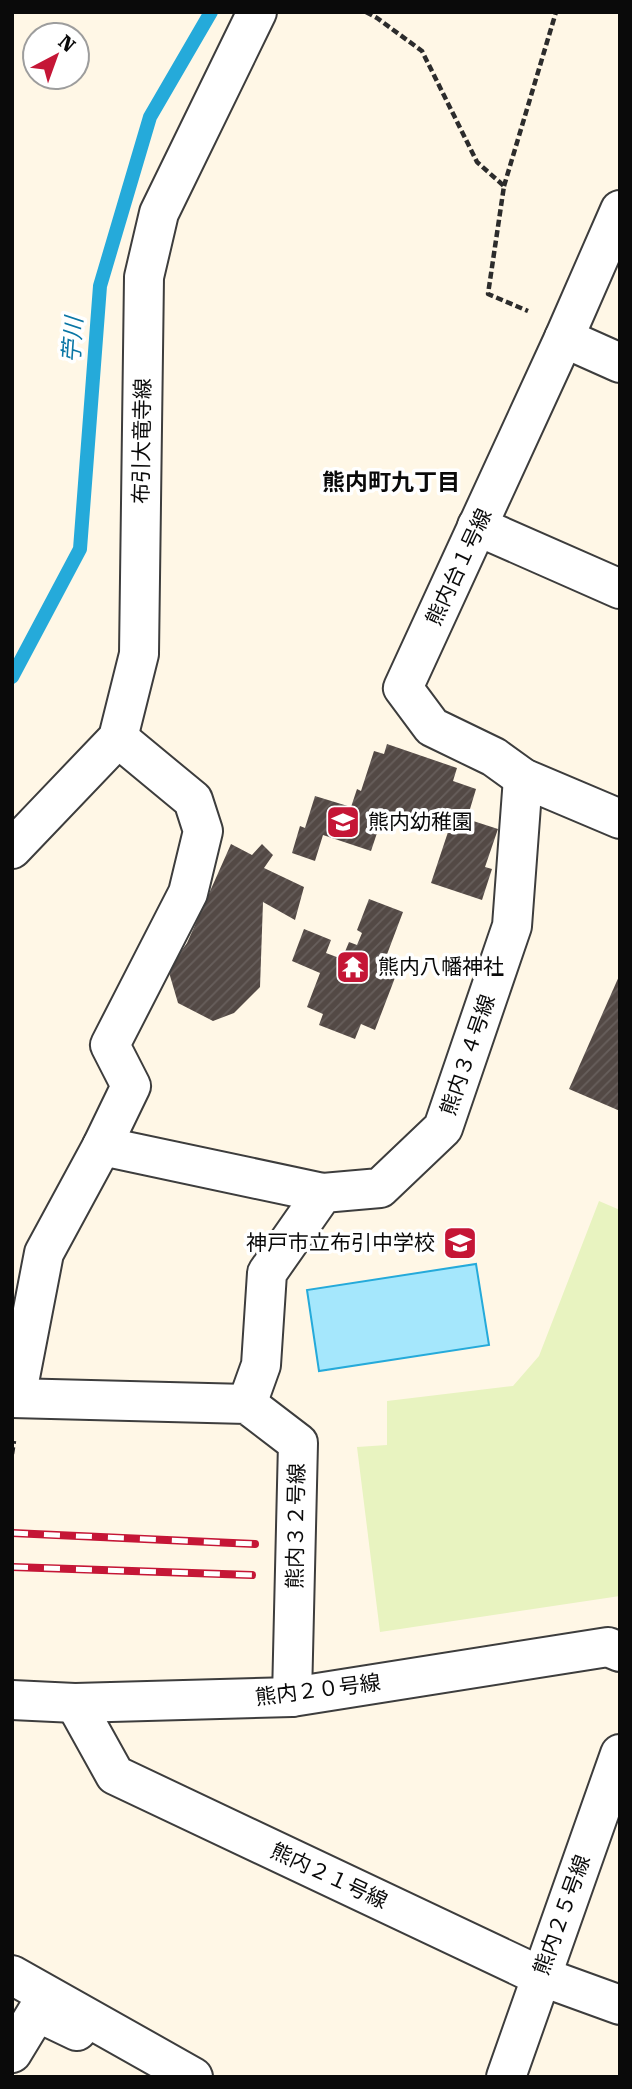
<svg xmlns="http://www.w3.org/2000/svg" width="632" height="2089" font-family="'Roboto Serif','Noto Sans JP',serif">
<defs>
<pattern id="building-hatch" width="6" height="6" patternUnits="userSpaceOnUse" patternTransform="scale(1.75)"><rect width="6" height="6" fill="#534945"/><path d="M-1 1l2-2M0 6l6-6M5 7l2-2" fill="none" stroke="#675f5c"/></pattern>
</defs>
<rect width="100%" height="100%" fill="#fff7e6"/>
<polygon fill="#e8f3c0" points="599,1201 620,1210 620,1596 380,1632 357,1447 387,1445 387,1401 513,1386 539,1356"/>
<polygon fill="#a5e7fc" stroke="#25aada" stroke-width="2" points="476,1264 489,1345 319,1371 307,1290"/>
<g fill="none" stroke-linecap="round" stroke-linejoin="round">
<polyline stroke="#25aada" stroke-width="14" points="12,677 80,549 100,286 150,117 211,12"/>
</g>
<g fill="url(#building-hatch)">
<polygon points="387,744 457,768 453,781 476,789 467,819 498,829 485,867 492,869 482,900 431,883 448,832 384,812 371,851 323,835 315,861 292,853 300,826 305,828 315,796 351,807 357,789 361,791 374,751 384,754"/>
<polygon points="231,844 252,855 262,844 273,855 264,868 304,887 295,920 263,902 260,987 234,1013 213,1021 178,1003 168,969 187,943"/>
<polygon points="369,899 403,912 386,957 401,962 375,1030 361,1024 355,1039 319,1025 323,1014 307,1007 320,973 292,961 304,929 331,940 326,953 342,959 349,942 357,945 362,933 357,930"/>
<polygon points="620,974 620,1111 569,1089"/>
</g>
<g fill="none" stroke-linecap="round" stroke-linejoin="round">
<g stroke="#3d3d3d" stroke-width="42">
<g id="minor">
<polyline points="620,210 564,338 403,688 432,727 494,757 523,778 620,819"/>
<polyline points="564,338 620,363"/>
<polyline points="477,526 620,589"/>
<polyline points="12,849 118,738 139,654 144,277 159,213 257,12"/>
<polyline points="102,1146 323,1193"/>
<polyline points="12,1398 247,1404 298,1443 292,1697"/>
<polyline points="16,1398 44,1253 102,1146 131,1086 110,1045 188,893 203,831 193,800 118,738"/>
<polyline points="247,1404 261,1365 267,1273 323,1193 380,1188 443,1128 512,926 523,778"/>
<polyline points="12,1700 75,1703 292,1697 608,1647 620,1652"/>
<polyline points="75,1703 115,1775 540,1976 620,2005"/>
<polyline points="12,1975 193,2077"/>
<polyline points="12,2053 37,2012 77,2031"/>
<polyline points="506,2077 620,1754"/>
</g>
</g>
<g stroke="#2c2c2c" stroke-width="4.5" stroke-dasharray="7 3.5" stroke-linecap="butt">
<polyline points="366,12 377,18 422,51 477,162 504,186 488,294 528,311"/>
<polyline points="504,186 556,12"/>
<polyline points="12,1454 14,1441"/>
</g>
<use href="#minor" stroke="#fff" stroke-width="38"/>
<g stroke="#c51636" stroke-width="8">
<g id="rail">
<polyline points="12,1533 255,1544"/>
<polyline points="12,1567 252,1575"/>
</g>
</g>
<use href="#rail" stroke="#fff" stroke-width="5" stroke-dasharray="16" stroke-linecap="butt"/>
</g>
<defs>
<g id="school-square" transform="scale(1.75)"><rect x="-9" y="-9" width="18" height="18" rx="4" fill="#c51636" stroke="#fff"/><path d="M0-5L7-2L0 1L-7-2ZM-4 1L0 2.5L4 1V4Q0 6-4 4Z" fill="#fff"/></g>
<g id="temple-square" transform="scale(1.75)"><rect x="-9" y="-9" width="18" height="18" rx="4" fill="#c51636" stroke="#fff"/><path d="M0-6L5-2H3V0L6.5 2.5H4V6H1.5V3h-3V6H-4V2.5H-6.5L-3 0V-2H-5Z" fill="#fff"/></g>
</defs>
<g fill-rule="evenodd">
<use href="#school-square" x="343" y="822"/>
<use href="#temple-square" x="353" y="967"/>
<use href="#school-square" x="460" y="1243"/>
</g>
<g text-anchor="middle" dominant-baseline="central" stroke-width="7" stroke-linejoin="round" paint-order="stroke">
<g font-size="21" fill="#0a0a0a" stroke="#fff">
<text transform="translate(142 441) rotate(-89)">布引大竜寺線</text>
<text transform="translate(459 567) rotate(-65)">熊内台１号線</text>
<text transform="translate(468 1055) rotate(-71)">熊内３４号線</text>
<text transform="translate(296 1526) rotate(-89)">熊内３２号線</text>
<text transform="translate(318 1690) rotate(-7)">熊内２０号線</text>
<text transform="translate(329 1876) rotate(25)">熊内２１号線</text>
<text transform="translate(562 1915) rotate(-70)">熊内２５号線</text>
</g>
<g font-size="21" fill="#0a0a0a" stroke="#fff" text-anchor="start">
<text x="368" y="822">熊内幼稚園</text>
<text x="378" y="967">熊内八幡神社</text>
<text x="435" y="1243" text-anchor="end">神戸市立布引中学校</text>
</g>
<g font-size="23" font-style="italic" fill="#0976a5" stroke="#fff">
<text transform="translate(73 340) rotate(-86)">苧川</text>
</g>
<g font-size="23" font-weight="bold" fill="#0a0a0a" stroke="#fff">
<text x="391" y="482">熊内町九丁目</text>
</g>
</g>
<rect width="632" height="2089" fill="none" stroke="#0a0a0a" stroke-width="28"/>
<g transform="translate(56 56) rotate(41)"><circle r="33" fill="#ffffff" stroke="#9d9d9d" stroke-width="2"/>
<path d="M0-5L12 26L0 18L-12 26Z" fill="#c51636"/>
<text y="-10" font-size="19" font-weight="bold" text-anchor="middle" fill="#0a0a0a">N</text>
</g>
</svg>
